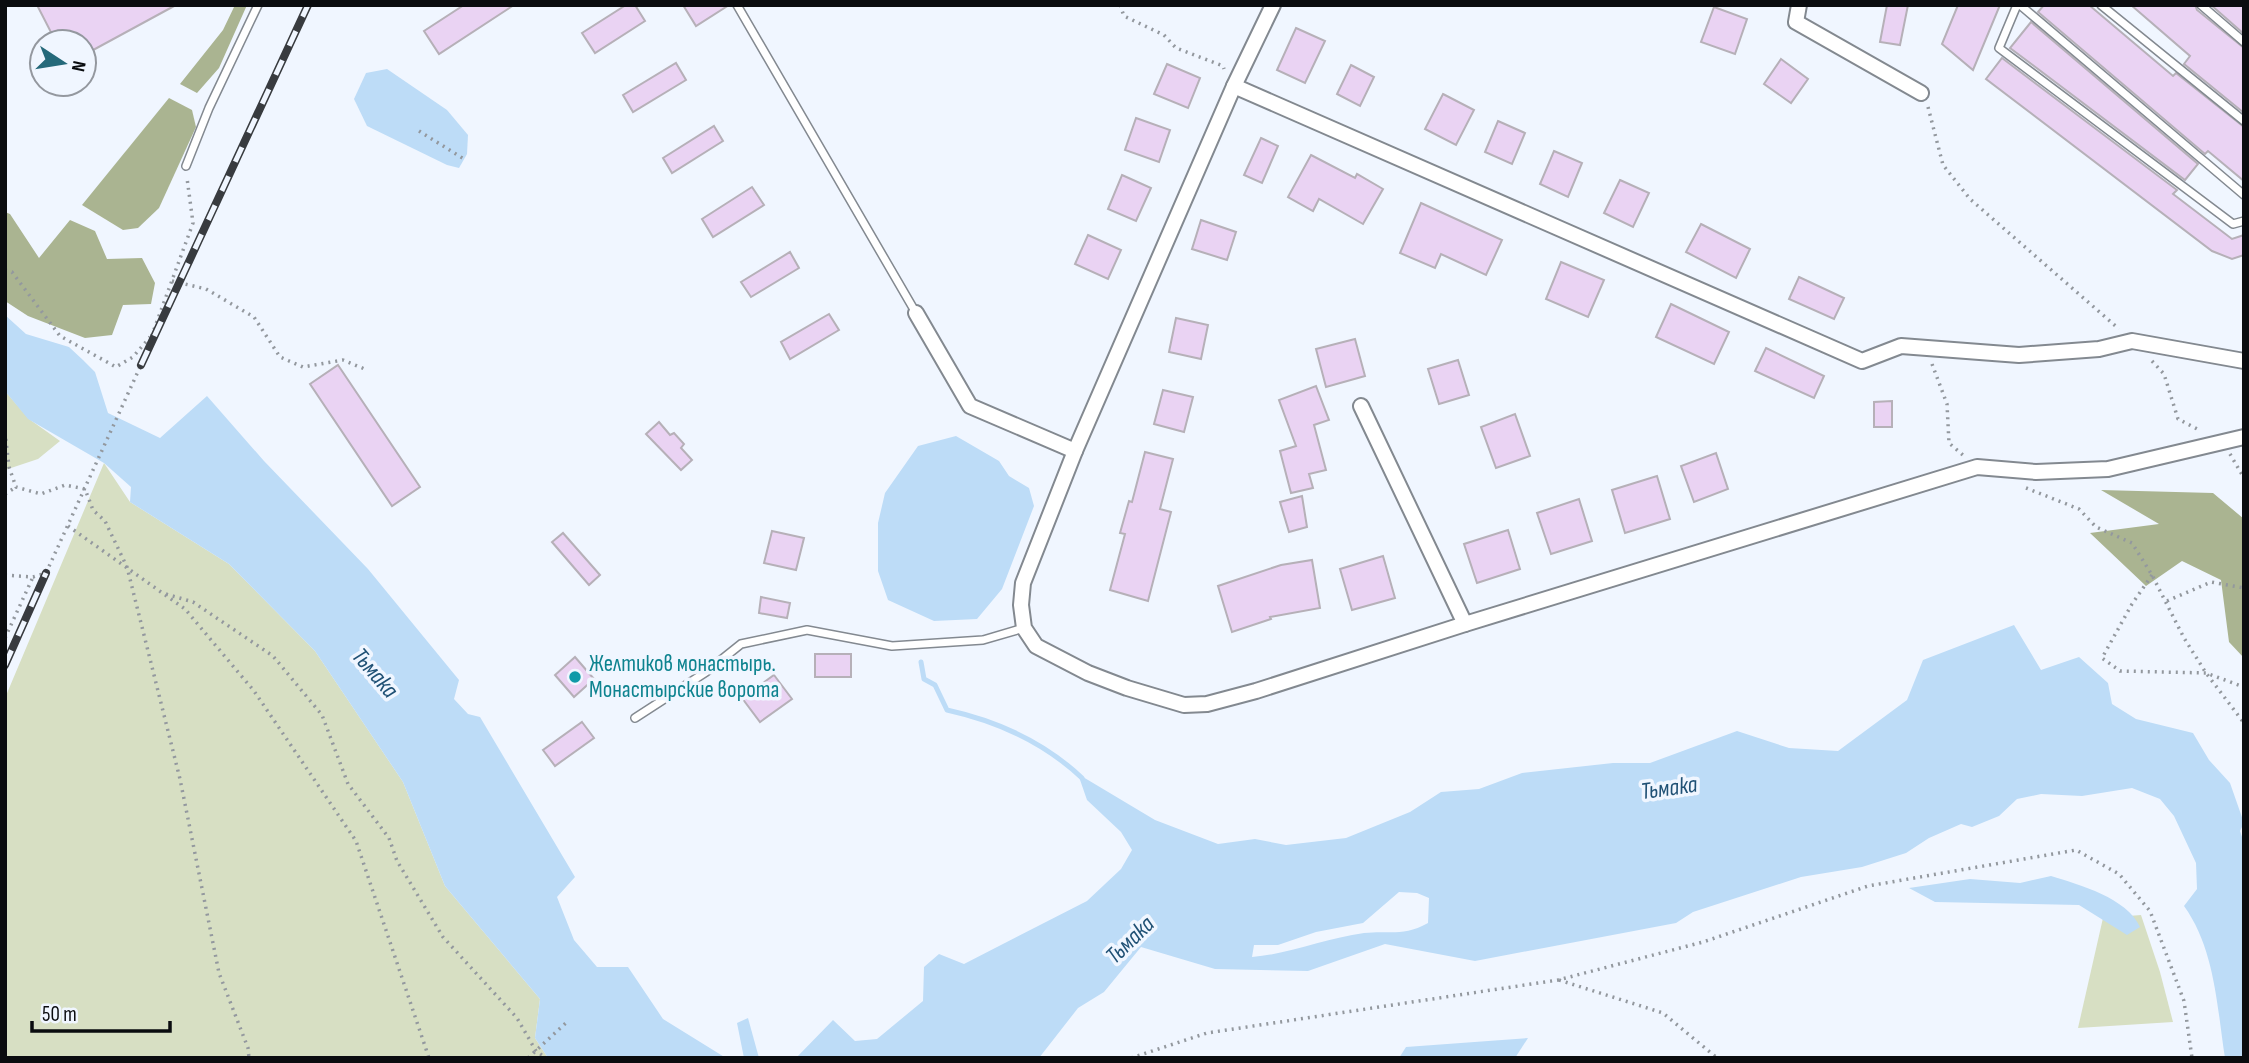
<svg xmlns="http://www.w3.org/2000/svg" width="2249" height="1063" font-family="'Sofia Sans Condensed',sans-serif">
<rect width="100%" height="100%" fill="#f0f6ff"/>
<g fill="#d7dfc3">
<polygon points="5,391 29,419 60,441 38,459 5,470"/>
<polygon points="104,463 130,502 229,564 315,651 403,782 445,886 540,999 535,1038 548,1058 5,1058 5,698"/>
<polygon points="2141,915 2160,972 2173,1022 2078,1028 2103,918"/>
</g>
<g fill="#aab491">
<polygon points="235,5 247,5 219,68 197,93 180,84 223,30"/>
<polygon points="169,98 192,110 196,127 159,208 138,228 123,230 82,205"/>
<polygon points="5,212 10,214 39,258 70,220 95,231 107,259 142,258 155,283 151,304 123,305 112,335 85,338 28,316 5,301"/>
<polygon points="2101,490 2213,493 2244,519 2244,658 2229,642 2221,580 2182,561 2146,586 2090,533 2159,524"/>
</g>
<g fill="#bddcf7" fill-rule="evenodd">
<polygon points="387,69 447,110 468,135 467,154 459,168 447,165 367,126 354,99 366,73"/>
<polygon points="5,315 26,334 69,347 83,360 95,372 108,413 160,438 207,396 264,461 368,569 459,680 454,699 468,714 480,717 575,877 557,897 574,940 597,967 628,967 663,1019 726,1058 548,1058 535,1038 540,999 445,886 403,782 315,651 229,564 130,502 131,487 104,463 28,419 5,391"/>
<polygon points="956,436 999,461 1009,476 1029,488 1034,506 1002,589 977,619 934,621 888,600 878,571 878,523 885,493 918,446"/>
<path d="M2014 625 2041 670 2079 657 2108 683 2112 704 2136 719 2193 733 2209 760 2230 783 2244 823 2240 831 2244 843V1058H2225C2217 1007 2215 949 2184 906L2197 889 2196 863 2174 816 2160 799 2132 788 2082 796 2041 794 2017 799 1999 816 1972 827 1961 824 1929 838 1906 853 1862 867 1801 877 1693 912 1676 923 1475 961 1385 944 1308 971 1215 969 1141 947 1104 992 1078 1008 1039 1058H796L833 1020 855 1041 877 1039 923 1001 924 967 939 954 964 964 1087 901 1121 869 1132 850 1121 832 1087 800 1078 774 1155 820 1218 844 1255 839 1286 845 1346 838 1410 812 1441 792 1479 789 1522 773 1613 763H1650L1737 731 1789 748 1838 751 1907 700 1923 660ZM1399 892 1417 893 1429 898 1428 923C1403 937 1390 930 1364 933 1326 938 1290 954 1252 957L1254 945H1278L1316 932 1363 923Z"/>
<path d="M2051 876C2080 885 2127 898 2140 927L2127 935 2079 905 1935 902 1909 888 1970 879 2020 883Z"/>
<polygon points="748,1018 759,1058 744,1058 737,1023"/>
<polygon points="1528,1038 1515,1058 1399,1058 1406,1047"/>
</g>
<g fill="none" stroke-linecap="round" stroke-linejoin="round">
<path stroke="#bddcf7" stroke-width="5" d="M921 662 924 679 935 685 947 710C997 721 1044 742 1082 778"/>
</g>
<g fill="#ead3f3" stroke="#b6b0b8" stroke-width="2">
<polygon points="37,5 176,5 84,55 84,42 56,42"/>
<polygon points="464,5 514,5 439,54 424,31"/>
<polygon points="626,5 635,5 645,21 595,53 582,33"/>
<polygon points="683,5 729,5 696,26"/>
<polygon points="1887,5 1908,5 1900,45 1880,42"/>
<polygon points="1958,5 2000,5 1973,70 1942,44"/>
<polygon points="2044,5 2089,5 2173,76 2176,73 2244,127 2244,181 2208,151 2205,154 2038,12"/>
<polygon points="2131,5 2195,5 2197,10 2244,48 2244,113 2184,64 2190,56"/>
<polygon points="2211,5 2244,5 2244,34"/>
<polygon points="1714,7 1747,19 1735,54 1701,42"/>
<polygon points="2031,22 2198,164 2185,180 2010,48"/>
<polygon points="1296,28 1325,41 1305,83 1277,70"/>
<polygon points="2002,58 2177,190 2173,194 2232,239 2244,235 2244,255 2232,259 2212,251 1986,79"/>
<polygon points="1781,59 1808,79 1791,103 1764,84"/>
<polygon points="676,63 686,80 633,112 623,95"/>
<polygon points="1167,64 1200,78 1188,108 1154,94"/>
<polygon points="1351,65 1374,77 1360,106 1337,94"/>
<polygon points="1443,94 1474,110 1456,145 1425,129"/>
<polygon points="1136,118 1170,130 1159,162 1125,150"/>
<polygon points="1498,121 1525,133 1512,164 1485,152"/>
<polygon points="714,126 723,141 672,173 663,158"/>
<polygon points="1261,138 1278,146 1262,183 1244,175"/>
<polygon points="1554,151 1582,163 1568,197 1540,184"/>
<polygon points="1311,155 1355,178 1357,174 1383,189 1363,224 1319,199 1313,211 1288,197"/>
<polygon points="1122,175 1151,188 1136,221 1108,209"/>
<polygon points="1620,180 1649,193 1633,227 1604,213"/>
<polygon points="752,187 764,205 713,237 702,219"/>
<polygon points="1421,203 1502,240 1486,275 1441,254 1435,268 1400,253"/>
<polygon points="1201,220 1236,232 1227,260 1192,249"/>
<polygon points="1701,224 1750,249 1736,278 1686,252"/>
<polygon points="1088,235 1121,250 1108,279 1075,264"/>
<polygon points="790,252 799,268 751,297 741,282"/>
<polygon points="1561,262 1604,280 1588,317 1546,299"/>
<polygon points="1799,277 1844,298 1834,319 1789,299"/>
<polygon points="1671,304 1729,332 1714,364 1656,337"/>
<polygon points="829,314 839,330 790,359 781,342"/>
<polygon points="1176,318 1208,325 1201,359 1169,352"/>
<polygon points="1355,339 1365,376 1326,387 1316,349"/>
<polygon points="1766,348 1824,376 1814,398 1755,371"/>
<polygon points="1458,360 1469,395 1439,404 1428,369"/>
<polygon points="338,365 420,487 392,506 310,384"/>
<polygon points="1316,386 1329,420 1314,425 1326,470 1309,474 1313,488 1291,493 1280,451 1296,446 1279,400"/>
<polygon points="1163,390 1193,397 1184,432 1154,424"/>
<polygon points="1892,401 1892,427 1874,427 1874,402"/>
<polygon points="1515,414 1530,456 1496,468 1481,427"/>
<polygon points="659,422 670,435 674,433 684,444 681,448 692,460 681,470 646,434"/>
<polygon points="1145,452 1173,459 1160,509 1171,512 1148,601 1110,590 1125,534 1120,533 1129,501 1132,502"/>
<polygon points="1716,453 1728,489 1694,502 1681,466"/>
<polygon points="1657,476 1670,519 1625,533 1612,490"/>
<polygon points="1302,496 1307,527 1289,532 1280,502"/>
<polygon points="1579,499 1592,541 1551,554 1537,513"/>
<polygon points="1508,530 1520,569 1477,583 1464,544"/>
<polygon points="772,531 804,538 796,570 764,563"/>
<polygon points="563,533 600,575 589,585 552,542"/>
<polygon points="1383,556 1395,598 1352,610 1340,569"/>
<polygon points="1312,560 1320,608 1270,617 1271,619 1232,632 1218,586 1281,565"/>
<polygon points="761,597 790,603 787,618 759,613"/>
<rect x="815" y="654" width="36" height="23"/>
<polygon points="575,657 594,679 574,697 555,675"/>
<polygon points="774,675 792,699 760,722 742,698"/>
<polygon points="582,722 594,738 555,766 543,750"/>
</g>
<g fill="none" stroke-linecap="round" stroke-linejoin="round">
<g stroke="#838990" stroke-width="10">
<g id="service">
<polyline points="737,5 916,313"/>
<polyline points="2017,5 1999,48 2233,224 2244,221"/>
<polyline points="2020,5 2244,195"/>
<polyline points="2101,5 2244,121"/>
<polyline points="2201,5 2244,42"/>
<polyline points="186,166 209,108 258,5"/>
<polyline points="635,718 706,672 741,644 807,630 892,646 983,640 1024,628"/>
</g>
</g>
<g stroke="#838990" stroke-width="18">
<g id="minor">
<polyline points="1273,5 1234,86 1075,451 1023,583 1021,605 1024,628 1036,646 1088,673 1127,688 1184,705 1207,704 1256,691 1465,624 1977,467 2036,472 2108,469 2244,437"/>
<polyline points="1799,5 1796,22 1921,93"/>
<polyline points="1234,86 1862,361 1901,346 2019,355 2099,349 2132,341 2244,361"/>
<polyline points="916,313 970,406 1075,451"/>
<polyline points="1361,406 1465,624"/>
</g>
</g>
<g stroke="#93989e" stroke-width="3.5" stroke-dasharray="2 5" stroke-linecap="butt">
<polyline points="1120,5 1124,16 1164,35 1176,48 1223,66 1224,69"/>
<polyline points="1928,107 1943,165 1970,199 2119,329"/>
<polyline points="419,131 464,159"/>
<polyline points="5,270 12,272 60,336 116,367 133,357 150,337"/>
<polyline points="172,281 206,289 254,317 280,357 303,367 343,360 367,370"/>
<polyline points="2152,361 2164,374 2178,419 2201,431"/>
<polyline points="1932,364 1947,404 1949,443 1964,456"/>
<polyline points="5,432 9,467 16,487 41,494 65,485 85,489 93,510 105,521 127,567 180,779 219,973 248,1048 249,1058"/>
<polyline points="2230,454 2244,478"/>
<polyline points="2026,488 2079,509 2096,527 2132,543 2152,575 2184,638 2206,673 2244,723"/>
<polyline points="5,494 16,487"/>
<polyline points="68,526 185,609 254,691 356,841 429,1058"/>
<polyline points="5,575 33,577 46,573 141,365 193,223 187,178"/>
<polyline points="2152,575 2132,604 2102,658 2120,671 2206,673 2244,687"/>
<polyline points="166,594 193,602 273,656 322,715 348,784 389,838 397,861 443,937 517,1018 536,1051 546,1058"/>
<polyline points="2167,601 2211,582 2244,588"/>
<polyline points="5,638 33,577"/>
<polyline points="1559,980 1663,1013 1717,1058"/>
<polyline points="528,1058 568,1021"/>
<polyline points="1131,1058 1207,1033 1558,980 1703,942 1868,886 2076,850 2119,874 2150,911 2184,1001 2192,1058"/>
</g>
<use href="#service" stroke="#fff" stroke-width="7"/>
<use href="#minor" stroke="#fff" stroke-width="14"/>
<g stroke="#383b3f" stroke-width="8">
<g id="rail">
<polyline points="141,365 308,5"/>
<polyline points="5,665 46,573"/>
</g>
</g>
<use href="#rail" stroke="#f0f6ff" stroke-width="5" stroke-dasharray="16" stroke-linecap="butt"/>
</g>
<circle fill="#0f9aa8" stroke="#f0f6ff" stroke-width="2.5" cx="575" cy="677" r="7"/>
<g text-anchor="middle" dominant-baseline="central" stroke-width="7" stroke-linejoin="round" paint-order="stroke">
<g font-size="23" fill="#0d838f" stroke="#f0f6ff" text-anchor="start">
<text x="589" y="664">Желтиков монастырь.<tspan x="589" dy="26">Монастырские ворота</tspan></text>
</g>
<g font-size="24" font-style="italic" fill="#205175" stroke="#f0f6ff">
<text transform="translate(375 673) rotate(49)">Тьмака</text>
<text transform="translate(1669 788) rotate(-8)">Тьмака</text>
<text transform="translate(1130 940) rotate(-44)">Тьмака</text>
</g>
</g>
<rect width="2249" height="1063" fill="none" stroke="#0a0c0f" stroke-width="14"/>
<g transform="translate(63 63) rotate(102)"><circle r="33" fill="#f0f6ff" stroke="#94989f" stroke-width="2"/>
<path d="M0-5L12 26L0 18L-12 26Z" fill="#25697a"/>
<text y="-10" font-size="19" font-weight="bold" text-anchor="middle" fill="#0a0c0f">N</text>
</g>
<path d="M32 1021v10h138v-10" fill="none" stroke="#0a0c0f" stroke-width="3.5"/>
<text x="42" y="1021" font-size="21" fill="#0a0c0f" stroke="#f0f6ff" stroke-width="5" paint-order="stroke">50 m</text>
</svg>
